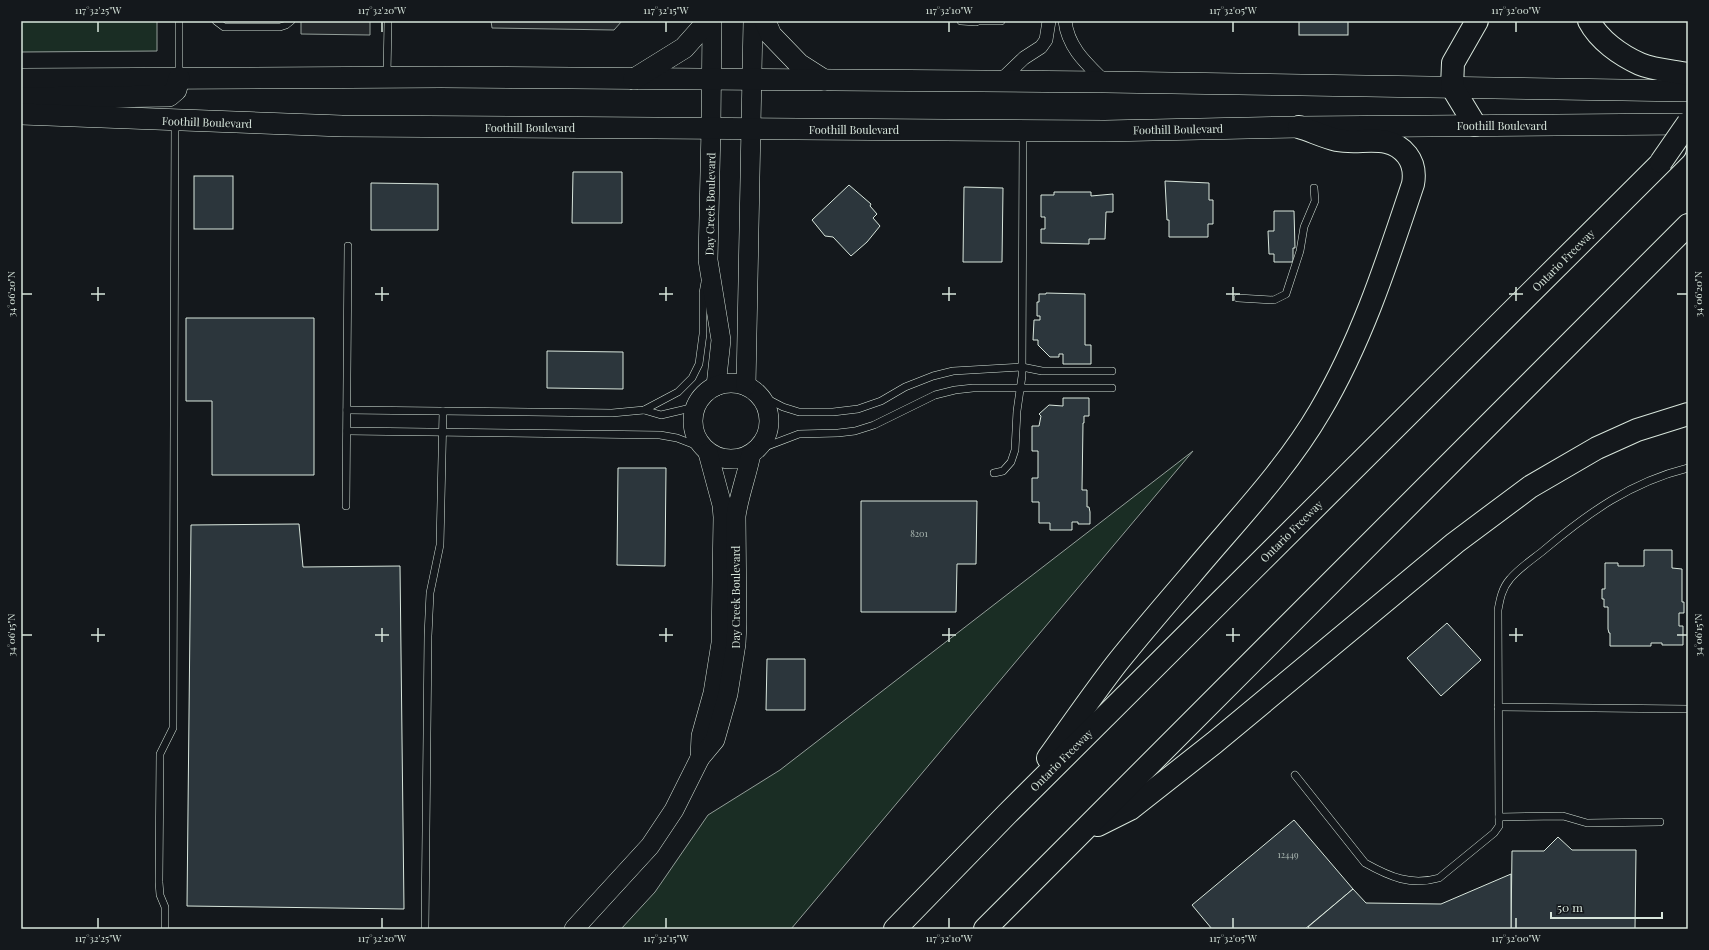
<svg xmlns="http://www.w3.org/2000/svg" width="1709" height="950" font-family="'Playfair Display',serif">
<rect width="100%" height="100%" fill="#14181c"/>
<g fill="#1a2d24" stroke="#939e99">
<polygon points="21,21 157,21 157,51 21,52"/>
<polygon points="1193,451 791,929 621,929 655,892 708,815 780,770"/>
</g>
<g fill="#24282b" stroke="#939e99">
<polygon points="301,21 370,21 370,35 301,34"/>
<polygon points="491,21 622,21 614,30 492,28"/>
</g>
<g fill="#2c363c" stroke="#d8e6dc">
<rect x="1299" y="21" width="49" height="14"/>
<polygon points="573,172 622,172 622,223 572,223"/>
<rect x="194" y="176" width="39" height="53"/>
<polygon points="1165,181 1209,183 1209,200 1213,200 1213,224 1208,224 1208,237 1169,237 1169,220 1167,220"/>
<polygon points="371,183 438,184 438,230 371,230"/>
<polygon points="849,185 871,204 870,206 877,214 873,218 880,226 867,242 851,256 833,237 825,236 812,220"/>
<polygon points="964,187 1003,188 1002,262 963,262"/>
<polygon points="1054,192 1091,192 1091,196 1113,194 1113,212 1106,212 1105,239 1089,239 1089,244 1041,243 1041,229 1045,229 1045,217 1041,217 1041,195 1054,195"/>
<polygon points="1274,211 1294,211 1295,248 1293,248 1293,262 1274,262 1274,254 1269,254 1268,231 1274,231"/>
<polygon points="1046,293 1085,294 1085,345 1091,345 1091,364 1063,364 1063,354 1059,354 1059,357 1050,357 1038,345 1038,340 1033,340 1034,320 1040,320 1040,316 1037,316 1037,302 1039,302 1039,294 1046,294"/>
<polygon points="186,318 314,318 314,475 212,475 212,401 186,401"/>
<polygon points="547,351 623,352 623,389 547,388"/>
<polygon points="1063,398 1089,398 1089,416 1084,416 1084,423 1083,423 1082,490 1087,490 1087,507 1089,507 1090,512 1090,524 1078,524 1078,522 1072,522 1072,530 1050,530 1050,523 1039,523 1039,502 1032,502 1032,478 1038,478 1038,451 1032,451 1032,426 1039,426 1041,416 1039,414 1049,405 1063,406"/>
<polygon points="618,468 666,468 665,566 617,565"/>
<polygon points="861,501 977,501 976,564 957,564 956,612 861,612"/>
<polygon points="299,524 303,567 400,566 404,909 187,906 191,525"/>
<polygon points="1644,550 1672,550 1672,568 1682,569 1682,602 1684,602 1684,613 1679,613 1679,626 1683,626 1683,645 1662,645 1662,643 1651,643 1651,646 1610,646 1610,633 1609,633 1608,629 1608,607 1604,607 1604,599 1602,599 1602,589 1605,589 1605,563 1618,563 1618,566 1644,566"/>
<polygon points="1447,623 1481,660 1441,696 1407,658"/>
<polygon points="767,659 805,659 805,710 766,710"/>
<polygon points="1294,820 1353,889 1305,929 1212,929 1192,905"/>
<polygon points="1558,837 1572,850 1636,850 1635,929 1511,929 1512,851 1544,851"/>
<polygon points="1511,874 1511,929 1310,929 1308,927 1353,889 1366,903 1441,904"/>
</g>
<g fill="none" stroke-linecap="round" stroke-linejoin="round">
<g stroke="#d8e6dc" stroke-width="8">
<g id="lane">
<polyline points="216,21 224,27 280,27 286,25 291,21"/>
<polyline points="961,21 976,22"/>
<polyline points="975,21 1001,21"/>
<polyline points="387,75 388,21"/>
<polyline points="179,77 179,21"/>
<polyline points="1238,298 1274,300 1286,294 1300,251 1304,227 1315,201 1314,188"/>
<polyline points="758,394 783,407 799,412 833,412 858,409 881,401 905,387 933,376 953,371 1022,367 1042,371 1112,371"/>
<polyline points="347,410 612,413 644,410 678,392 692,378 699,364 703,334 703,293 705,282"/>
<polyline points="644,410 661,415 695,407"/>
<polyline points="347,431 660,435 677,438 703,448"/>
<polyline points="757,450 799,434 838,433 855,431 874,425 935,395 955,390 973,388 1112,388"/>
<polyline points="994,473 1003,471 1011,462 1015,450 1017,411 1022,376 1023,132"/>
<polyline points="346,506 348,246"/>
<polyline points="1498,707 1688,709"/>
<path d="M1295 775 1365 863C1390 877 1411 886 1439 878L1494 833 1499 826 1498 610C1500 599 1502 588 1510 579 1519 568 1533 559 1544 550 1588 513 1631 482 1688 468"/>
<polyline points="1499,817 1563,816 1587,823 1660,822"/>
<polyline points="165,929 165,907 160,895 159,882 160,754 173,728 175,121"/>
<polyline points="425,929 428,636 430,593 440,545 443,411"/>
</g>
</g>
<g stroke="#d8e6dc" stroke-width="14">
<g id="street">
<path d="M1065 21C1068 48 1087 64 1105 82"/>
<polyline points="1000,81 1024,58 1041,47 1046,40 1049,21"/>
</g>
</g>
<g stroke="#d8e6dc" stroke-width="20">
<g id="secondary">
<polyline points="712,21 711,128 708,260 721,340 716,386"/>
<circle cx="731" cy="421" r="38"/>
<polyline points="746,386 753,21"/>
<polyline points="700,758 701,736 713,693 721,643 723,517 722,505 708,453"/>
<path d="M574 929 650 846 674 810 700 758 715 740 728 694 736 644 737 623 736 516C739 495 747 475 751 454"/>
</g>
</g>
<g stroke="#d8e6dc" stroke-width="22">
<g id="primary">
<polyline points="765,21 771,35 799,64 824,80"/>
<polyline points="21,79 441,77 1105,82 1688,91"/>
<polyline points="634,79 684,48 708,21"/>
<polyline points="21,98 169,96 176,90 179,78"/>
<polyline points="21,114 342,126 1105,131 1299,127 1688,124"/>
</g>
</g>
<g stroke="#d8e6dc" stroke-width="24">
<g id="highway">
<path d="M1589 21C1599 40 1620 55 1640 64 1654 70 1673 71 1688 74"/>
<polyline points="1475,125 1452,87 1453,63 1477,21"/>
<path d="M1048 758C1071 726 1093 694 1117 663 1141 633 1166 604 1190 576 1235 522 1285 471 1320 411 1362 340 1387 262 1413 184 1415 173 1414 164 1407 155 1389 132 1362 145 1337 140 1324 137 1312 131 1299 127"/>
<polyline points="1098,825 1130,809 1214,743 1455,543 1530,487 1597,448 1637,430 1688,414"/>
<polyline points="895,929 1007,814 1675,149"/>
<polyline points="985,929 1688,225"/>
</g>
</g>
<use href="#lane" stroke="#14181c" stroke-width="7"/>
<use href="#street" stroke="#14181c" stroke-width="13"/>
<use href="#secondary" stroke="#14181c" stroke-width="19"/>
<use href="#primary" stroke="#14181c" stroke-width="21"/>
<use href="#highway" stroke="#14181c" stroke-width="22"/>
<g stroke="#d8e6dc" stroke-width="24" stroke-linecap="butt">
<polyline id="highway-bridge" points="1661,162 1688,123"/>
</g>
<use href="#highway-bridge" stroke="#14181c" stroke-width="22"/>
</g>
<path fill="none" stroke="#d8e6dc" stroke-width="1.5" d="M98 22V32M382 22V32M666 22V32M949 22V32M1233 22V32M1516 22V32M98 287V301M382 287V301M666 287V301M949 287V301M1233 287V301M1516 287V301M22 294H32M91 294H105M375 294H389M659 294H673M942 294H956M1226 294H1240M1509 294H1523M1677 294H1687M98 628V642M382 628V642M666 628V642M949 628V642M1233 628V642M1516 628V642M22 635H32M91 635H105M375 635H389M659 635H673M942 635H956M1226 635H1240M1509 635H1523M1677 635H1687M98 918V928M382 918V928M666 918V928M949 918V928M1233 918V928M1516 918V928"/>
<g text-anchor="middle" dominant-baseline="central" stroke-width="3" stroke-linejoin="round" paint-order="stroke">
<g font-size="9" fill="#adbab4">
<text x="919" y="533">8201</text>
<text x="1288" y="854">12449</text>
</g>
<g font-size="11" fill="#d8e6dc" stroke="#14181c">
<text transform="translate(207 122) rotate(2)">Foothill Boulevard</text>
<text x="1502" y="125">Foothill Boulevard</text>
<text x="530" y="127">Foothill Boulevard</text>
<text x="854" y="129">Foothill Boulevard</text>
<text transform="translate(1178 129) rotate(-1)">Foothill Boulevard</text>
<text transform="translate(710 204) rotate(-89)">Day Creek Boulevard</text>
<text transform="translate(1563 260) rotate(-45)">Ontario Freeway</text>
<text transform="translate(1291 531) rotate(-45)">Ontario Freeway</text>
<text transform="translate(735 597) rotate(-90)">Day Creek Boulevard</text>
<text transform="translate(1061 760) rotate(-45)">Ontario Freeway</text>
</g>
</g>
<rect width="1709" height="950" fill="none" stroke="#14181c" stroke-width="44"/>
<path d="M1551 912v6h111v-6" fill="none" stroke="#d8e6dc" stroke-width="2"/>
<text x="1557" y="912" font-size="12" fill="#d8e6dc" stroke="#14181c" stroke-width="3" paint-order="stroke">50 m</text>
<rect x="22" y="22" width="1665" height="906" fill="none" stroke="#d8e6dc" stroke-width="1.5"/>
<g font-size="10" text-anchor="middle" fill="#d8e6dc">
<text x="98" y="14">117°32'25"W</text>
<text x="382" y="14">117°32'20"W</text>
<text x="666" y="14">117°32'15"W</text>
<text x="949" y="14">117°32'10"W</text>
<text x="1233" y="14">117°32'05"W</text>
<text x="1516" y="14">117°32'00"W</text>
<text transform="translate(11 294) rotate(-90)" y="4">34°06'20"N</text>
<text transform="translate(1698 294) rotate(-90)" y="4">34°06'20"N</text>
<text transform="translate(11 635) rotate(-90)" y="4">34°06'15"N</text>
<text transform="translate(1698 635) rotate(-90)" y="4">34°06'15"N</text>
<text x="98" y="942">117°32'25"W</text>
<text x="382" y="942">117°32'20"W</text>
<text x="666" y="942">117°32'15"W</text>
<text x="949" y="942">117°32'10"W</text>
<text x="1233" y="942">117°32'05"W</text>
<text x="1516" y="942">117°32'00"W</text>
</g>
</svg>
